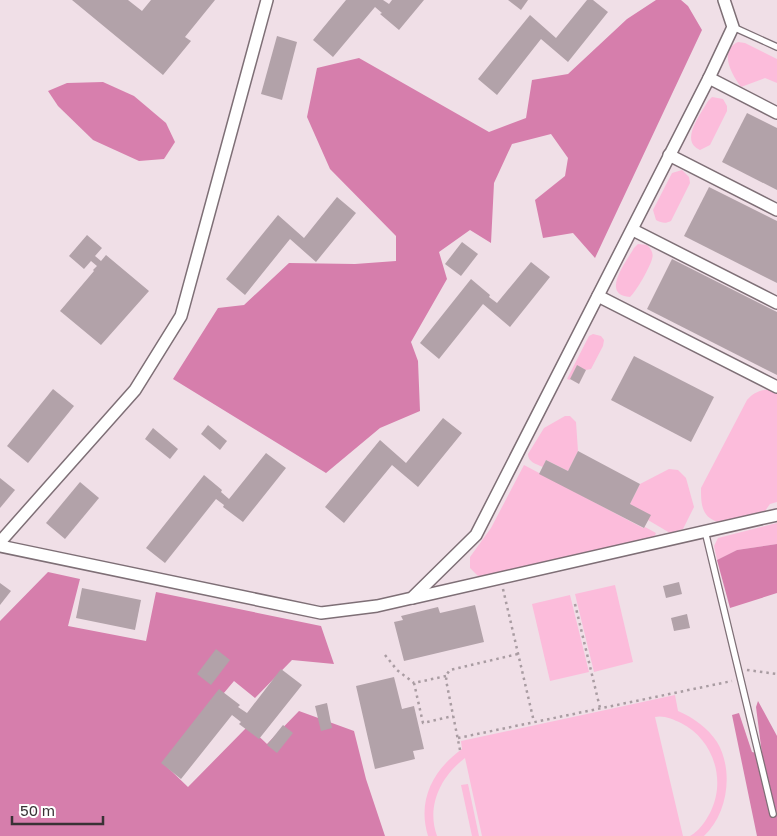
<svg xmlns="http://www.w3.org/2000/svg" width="777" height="836" font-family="'Golos Text',sans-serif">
<rect width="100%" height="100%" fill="#f0dfe7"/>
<g fill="#fcbcdb">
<path d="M738 42 745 43 777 59V83L765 78 741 87C732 75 718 51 738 42Z"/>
<path d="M712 97 723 99 727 106V111L710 145 700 150C679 141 701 114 708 101Z"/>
<path d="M682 170 689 177 690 183 671 221C665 224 662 223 656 220L653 210 672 173Z"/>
<path d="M638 244 647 245C651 249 654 253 652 259 650 267 636 292 630 297 600 295 626 262 634 248Z"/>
<polygon points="593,334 601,336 604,340 603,346 591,369 586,370 577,366 570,380 567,379 589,336"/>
<path d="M771 389 777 393V502L770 504 765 511 718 522C701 517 701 503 701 488L747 400C754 392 760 390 771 389Z"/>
<path d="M565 416H570L576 422 578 451 568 471 546 460 543 467C536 464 528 462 528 454L544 428Z"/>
<polygon points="524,465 643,528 645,527 656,533 654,537 483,577 478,576 470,568 470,557 491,528"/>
<polygon points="669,469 678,470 686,478 694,507 683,529 670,533 648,520 630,504 640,484"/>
<polygon points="777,523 777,544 737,550 717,560 714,546 718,538"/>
<polygon points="615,585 633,662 594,672 575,594"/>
<polygon points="570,595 589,672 550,681 532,604"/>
<path d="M675 695 678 711C694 718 708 728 717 742 734 770 728 814 704 836H690C699 831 705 822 710 813 727 780 713 739 681 723 673 719 663 715 655 717L683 836H482L465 758C441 776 426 806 437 836H428C417 800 433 770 462 749L461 741Z"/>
<polygon points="468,784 479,836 472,836 461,785"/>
</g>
<g fill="#d67eac">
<polygon points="656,0 681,0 688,6 702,30 595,258 573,233 543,238 535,200 565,176 568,158 551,134 512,144 494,183 491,243 470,230 439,252 447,279 411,342 418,361 420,411 380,428 326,473 173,379 218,308 244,305 289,263 355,264 396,261 396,236 330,169 307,117 317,68 359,58 489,132 526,118 532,80 568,74 627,19"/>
<polygon points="777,544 777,593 730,608 717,560 737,550"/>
<polygon points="48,572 80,579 68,626 146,641 156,592 321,626 334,664 292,660 255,698 234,681 164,764 188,787 248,726 267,744 299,711 354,731 366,779 385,836 0,836 0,621"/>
<polygon points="758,701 777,736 777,836 757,836 732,715 739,713 752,752 762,754 756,707"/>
</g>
<polygon fill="#d77fad" points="103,82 134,96 166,123 175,142 164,159 139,161 93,140 58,106 48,91 67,83"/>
<g fill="#b2a2a9">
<polygon points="72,0 128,0 142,11 151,0 215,0 185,37 191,41 163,75"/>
<polygon points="346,0 383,0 389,4 392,0 424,0 399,30 380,14 382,13 375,7 333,57 313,40"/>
<polygon points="508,0 528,0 521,10"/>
<polygon points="587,0 593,0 608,12 568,62 541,39 497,95 478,79 530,15 556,38"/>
<polygon points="277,36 297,42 282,100 261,94"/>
<polygon points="747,113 777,128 777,190 722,162"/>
<polygon points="709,187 777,221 777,283 684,236"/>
<polygon points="337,197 356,213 316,262 290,239 245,295 226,279 278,215 304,238"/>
<polygon points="87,235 102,248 95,256 101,261 106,255 149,291 101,345 60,311 94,271 93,270 97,266 91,261 84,269 69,256"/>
<polygon points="462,242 478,254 461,276 445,264"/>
<polygon points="672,259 777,312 777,375 647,309"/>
<polygon points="531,262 550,277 510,327 483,304 439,359 420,343 471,279 490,295 489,297 497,303"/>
<polygon points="634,356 714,397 691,442 611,400"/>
<polygon points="577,365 586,370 579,384 570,379"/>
<polygon points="53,389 74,406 28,463 7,446"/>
<polygon points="443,418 462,433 418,487 392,465 344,523 325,507 380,440 406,463"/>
<polygon points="208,425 227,441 220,450 201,434"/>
<polygon points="153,428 178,449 170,459 145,439"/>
<polygon points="578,451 640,484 630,504 651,515 644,528 539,474 546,460 568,471"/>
<polygon points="266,453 286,468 243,522 223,507 224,505 216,499 165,563 146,548 204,475 222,490 221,492 229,499"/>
<polygon points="0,478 15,490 0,508"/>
<polygon points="80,482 99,498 65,539 46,523"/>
<polygon points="679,582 682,594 666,598 663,586"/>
<polygon points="0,583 11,591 0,605"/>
<polygon points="82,588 141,600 135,630 76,618"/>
<polygon points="475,605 484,642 404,661 394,622 403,620 401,616 438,607 440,613"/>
<polygon points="687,614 690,628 674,631 671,618"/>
<polygon points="216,649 230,660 211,685 197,674"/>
<polygon points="281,669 302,685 259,739 239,724 241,722 232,715 181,779 161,763 219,689 240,705 238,707 247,713"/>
<polygon points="394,677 402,709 414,706 424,749 413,751 415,759 375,769 356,686"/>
<polygon points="327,703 332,728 321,731 315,706"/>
<polygon points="283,725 293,733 277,753 267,745"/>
</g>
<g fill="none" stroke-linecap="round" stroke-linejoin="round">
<g stroke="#7e6f76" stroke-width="8">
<g id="lane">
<polyline points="733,27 777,47"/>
<polyline points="705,531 773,814"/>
</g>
</g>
<g stroke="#7e6f76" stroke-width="14">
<g id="street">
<polyline points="709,78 777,113"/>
<polyline points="669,155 777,210"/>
<polyline points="633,230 777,303"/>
<polyline points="598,296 777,387"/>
<polyline points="0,542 135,390 181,316 267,0"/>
<polyline points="0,546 321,613 377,606 412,598 476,535 709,78 733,27 724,0"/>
<polyline points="413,598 777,515"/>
</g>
</g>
<g stroke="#a99ca2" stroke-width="2.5" stroke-dasharray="2.5 4" stroke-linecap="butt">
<polyline points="503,589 534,722"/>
<polyline points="575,604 600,708"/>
<polyline points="385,655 397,670 414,683"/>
<polyline points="747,670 777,674"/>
<polyline points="446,676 414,683 423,723 453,716"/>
<polyline points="458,738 732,681"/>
<polyline points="460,750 446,680 447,674 450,670 518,654"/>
</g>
<use href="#lane" stroke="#fff" stroke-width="5.5"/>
<use href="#street" stroke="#fff" stroke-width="11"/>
</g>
<path d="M12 816v8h91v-8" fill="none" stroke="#393235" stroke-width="2.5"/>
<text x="20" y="816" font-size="15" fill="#393235" stroke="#ffffff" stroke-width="4" paint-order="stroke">50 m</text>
</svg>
